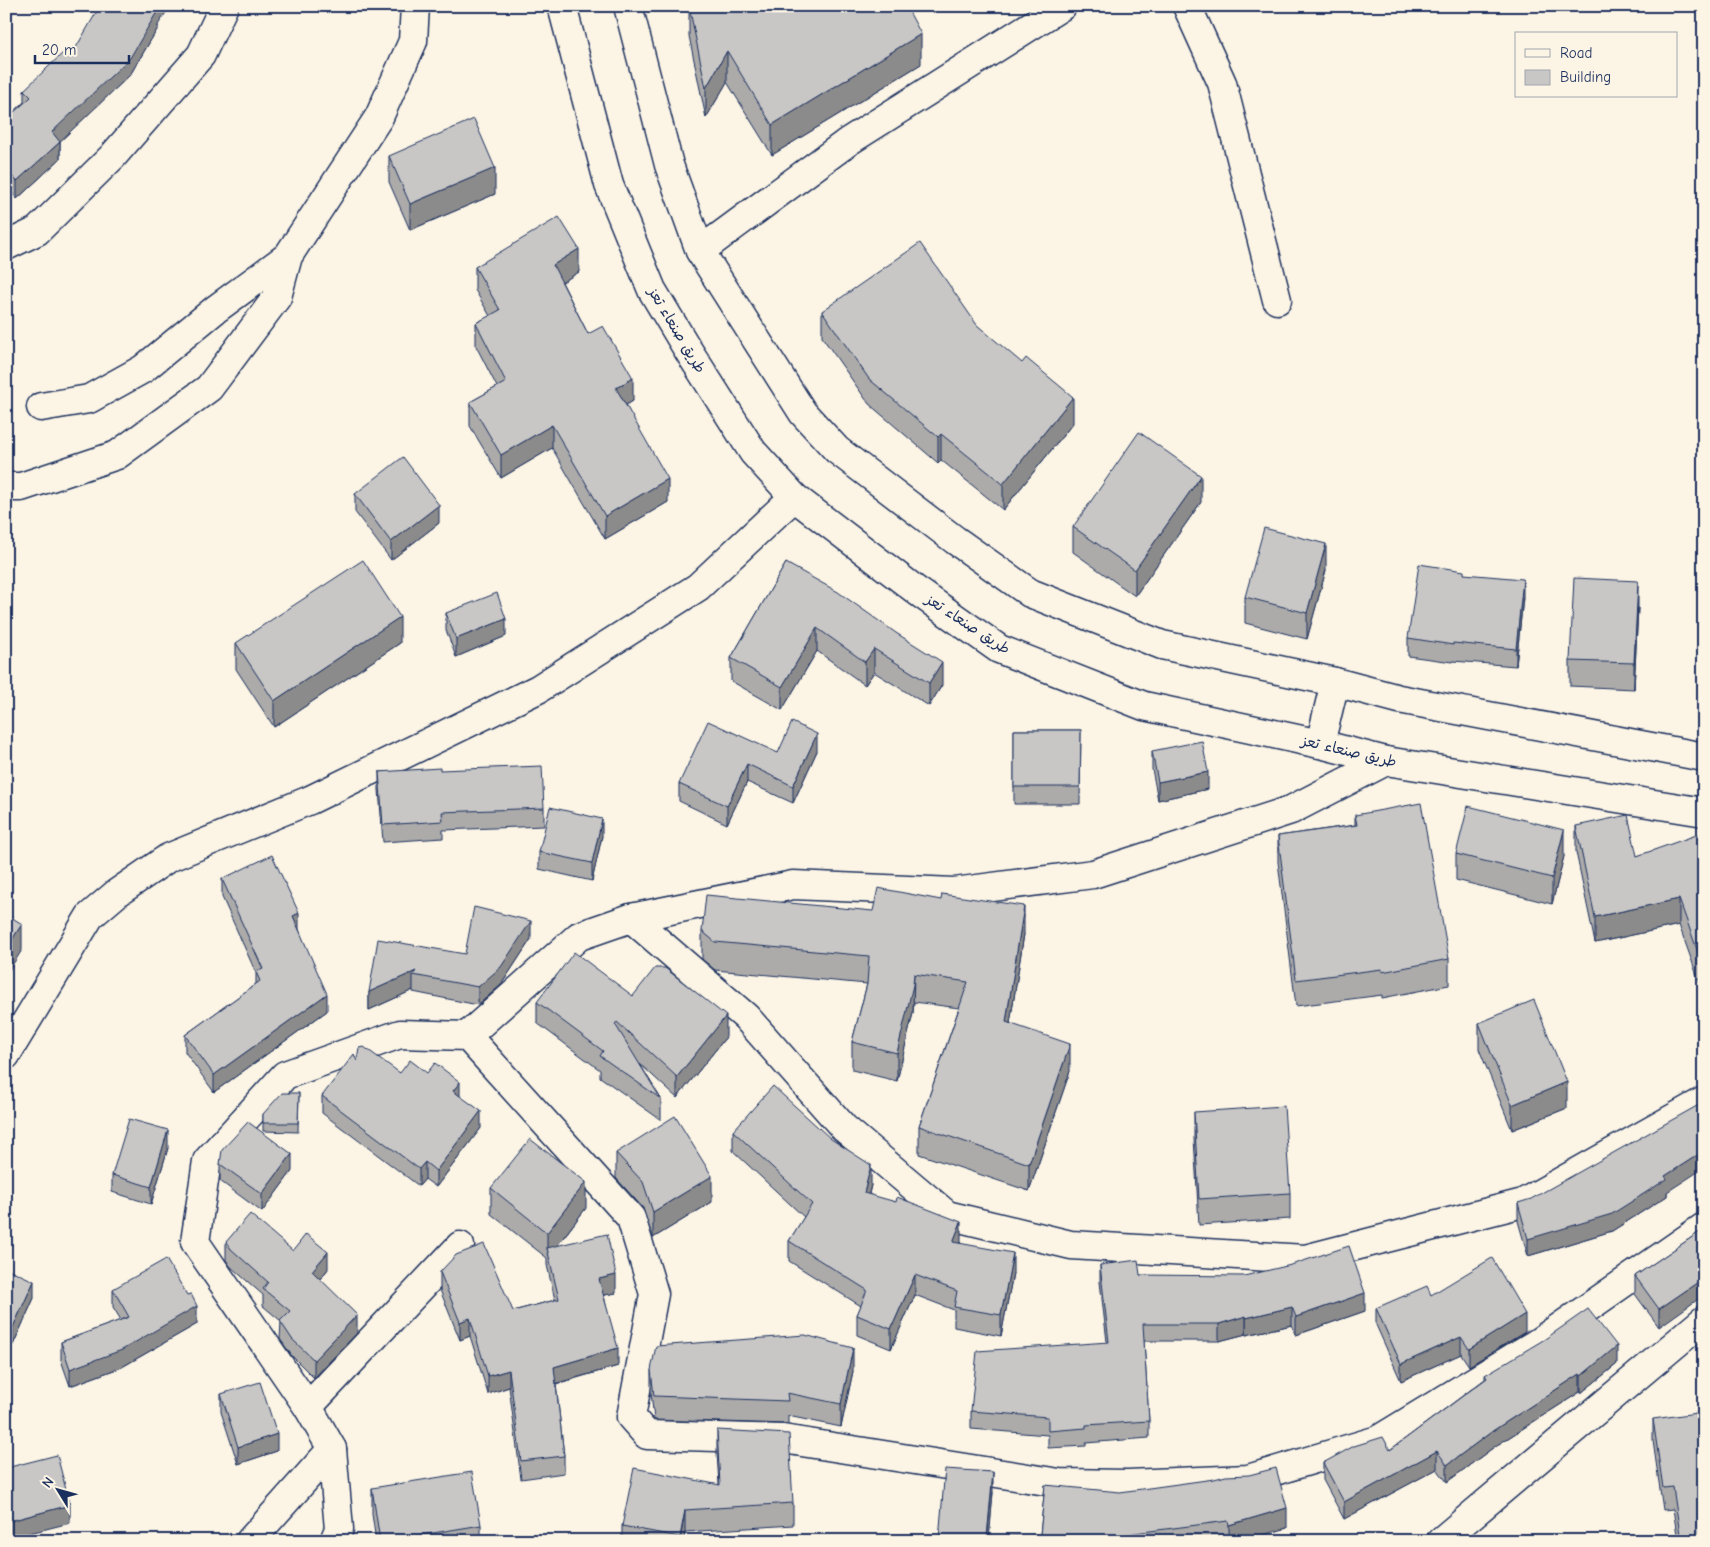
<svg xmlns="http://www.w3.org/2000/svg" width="1710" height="1547" font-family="'Comic Neue','Playpen Sans Arabic',sans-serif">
<rect width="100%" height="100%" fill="#fcf5e5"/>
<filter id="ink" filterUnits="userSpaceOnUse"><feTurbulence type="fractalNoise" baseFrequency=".02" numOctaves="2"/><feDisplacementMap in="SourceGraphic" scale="10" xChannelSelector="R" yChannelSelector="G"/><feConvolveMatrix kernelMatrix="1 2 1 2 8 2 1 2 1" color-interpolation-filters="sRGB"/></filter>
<g filter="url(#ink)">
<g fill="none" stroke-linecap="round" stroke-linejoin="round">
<g stroke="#1b2f5e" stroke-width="31">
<g id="minor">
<polyline points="1187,6 1222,83 1277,300"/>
<polyline points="6,246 37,231 112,157 201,55 224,6"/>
<polyline points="700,251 849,141 1062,6"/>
<polyline points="41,407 89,399 143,369 216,309 288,256"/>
<polyline points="6,487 21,487 117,455 209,388 277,297 288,256 379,117 413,41 415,6"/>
<polyline points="631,918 746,1017 844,1128 947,1215 1071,1245 1305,1259 1523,1203 1704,1101"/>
<polyline points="467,1036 631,1218 654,1294 631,1417 647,1435 783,1439 1059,1483 1128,1484 1248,1479 1378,1440 1537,1343 1704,1227"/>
<polyline points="6,1055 90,916 117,893 168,858 310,800 538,689 698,587 794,497"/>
<polyline points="308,1407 460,1246"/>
<polyline points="332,1449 339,1529 334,1541"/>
<polyline points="250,1541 332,1449 308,1407 195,1242 207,1161 285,1075 400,1034 467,1036 579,936 631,918 793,885 954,892 1093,874 1291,810 1386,761"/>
<polyline points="1441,1541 1704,1320"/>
</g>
</g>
<g stroke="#1b2f5e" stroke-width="31">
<g id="highway">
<polyline points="562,6 609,185 652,290 688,350 753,452 794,497 917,591 999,649 1144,706 1320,744 1386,761 1704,812"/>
<polyline points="628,6 669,165 700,251 803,413 837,450 955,540 1030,593 1162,645 1335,682 1399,699 1704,757"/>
<polyline points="1320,744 1335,682"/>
</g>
</g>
<use href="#minor" stroke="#fcf5e5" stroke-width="28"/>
<use href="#highway" stroke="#fcf5e5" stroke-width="28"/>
</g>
<g fill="#acabaa" stroke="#1b2f5e">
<polygon points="689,6 921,64 772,155 727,82 706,118 689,36"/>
<polygon points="158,25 158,28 130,75 60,141 60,159 17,199 6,187 6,119 24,102 24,90 70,58"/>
<polygon points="389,156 495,194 410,230 389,182"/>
<polygon points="475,267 579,272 562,282 588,334 633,401 626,405 668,502 605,539 552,448 501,478 470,426 470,402 497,387 476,346 476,323 490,316 475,290"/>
<polygon points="822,311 977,325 1073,423 1003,510 941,460 938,463 869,404 822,337"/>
<polygon points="355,494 439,523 391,560 355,512"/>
<polygon points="1201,502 1135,596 1073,552 1073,527"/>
<polygon points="786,563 942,685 929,706 874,672 865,685 817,651 782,710 731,681 731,658"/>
<polygon points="1326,570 1307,639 1245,623 1245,597"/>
<polygon points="1464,574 1523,597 1516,666 1453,661 1453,662 1408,656 1408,638"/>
<polygon points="1638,607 1634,689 1570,686 1570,661"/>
<polygon points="446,613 506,636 456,657 446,630"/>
<polygon points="236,643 400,643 274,727 236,669"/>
<polygon points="1014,730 1081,730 1080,804 1014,804"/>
<polygon points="817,751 793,803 747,782 727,824 679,801 679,784 778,753"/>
<polygon points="1152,751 1208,789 1158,800 1152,769"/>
<polygon points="440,770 544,808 544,826 443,830 443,838 383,842 379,790 379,772"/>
<polygon points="1355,815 1449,959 1449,985 1382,998 1382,995 1296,1006 1278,862 1278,836 1355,825"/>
<polygon points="1576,826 1637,856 1704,837 1704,995 1679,925 1595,943 1576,852"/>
<polygon points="602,836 592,881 539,869 539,852"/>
<polygon points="1456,854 1564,856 1552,904 1456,880"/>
<polygon points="222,879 299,929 327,1011 214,1092 185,1052 185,1035 256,984 256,973 222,897"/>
<polygon points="702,931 1024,934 1010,1023 1070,1071 1029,1191 919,1154 919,1126 959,1008 914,1002 913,1013 897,1081 852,1070 852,1042 867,984 715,970 702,959"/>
<polygon points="531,939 501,985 478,1005 413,992 413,990 369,1010 369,992 465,954"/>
<polygon points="633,996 726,1037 677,1098 640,1064 661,1099 661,1120 600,1077 600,1070 537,1023 537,1002"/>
<polygon points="1479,1023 1567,1108 1512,1130 1479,1049"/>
<polygon points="400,1073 460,1096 481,1128 436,1187 425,1179 419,1186 322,1113 322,1096"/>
<polygon points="299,1093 298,1132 263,1131 263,1114"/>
<polygon points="1194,1112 1290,1193 1290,1219 1199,1225 1194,1138"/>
<polygon points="733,1131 871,1185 869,1194 961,1242 960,1243 1013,1273 1001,1336 954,1327 954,1310 915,1295 891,1349 857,1335 857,1315 861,1306 789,1261 789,1241 804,1217 733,1151"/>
<polygon points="168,1148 151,1204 112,1192 112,1175"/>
<polygon points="616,1153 712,1202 653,1238 643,1208 616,1178"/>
<polygon points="220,1164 292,1171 262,1212 220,1181"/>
<polygon points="491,1188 586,1208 557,1246 616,1293 604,1295 618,1366 556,1384 564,1456 564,1473 521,1479 509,1387 488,1394 470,1336 460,1340 440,1290 440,1272 513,1311 555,1300 547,1265 547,1258 491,1214"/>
<polygon points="1667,1192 1667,1196 1612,1231 1528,1256 1518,1221 1518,1203"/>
<polygon points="1704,1229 1659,1327 1635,1294 1635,1276"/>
<polygon points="226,1242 293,1251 328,1269 320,1279 357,1333 314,1378 292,1356 280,1339 281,1321 263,1306 263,1295 231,1267 226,1260"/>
<polygon points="1100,1265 1140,1275 1365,1311 1296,1335 1292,1325 1246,1335 1246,1334 1219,1341 1144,1341 1149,1421 1149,1438 1086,1443 1086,1446 1048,1448 1048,1435 971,1429 971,1411 1107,1342 1100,1282"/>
<polygon points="6,1268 34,1298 13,1345 6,1342"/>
<polygon points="113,1289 197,1324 122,1367 70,1386 61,1360 61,1342 121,1320 113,1307"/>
<polygon points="1431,1295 1525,1332 1469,1366 1461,1354 1401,1381 1376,1325 1376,1308"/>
<polygon points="1617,1364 1581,1393 1580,1392 1494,1447 1447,1482 1437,1469 1344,1519 1323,1480 1323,1463 1390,1450 1485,1379 1485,1375"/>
<polygon points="651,1370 853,1371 841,1427 788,1416 788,1424 654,1420 651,1393"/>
<polygon points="221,1394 277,1451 238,1464 221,1412"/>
<polygon points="1653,1419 1704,1541 1678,1541 1673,1509 1663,1510 1653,1441"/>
<polygon points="717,1430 793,1503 793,1525 685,1532 684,1541 622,1541 622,1526 719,1485 717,1453"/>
<polygon points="1045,1485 1287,1528 1243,1541 1228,1541 1228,1540 1223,1541 935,1541 939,1539 993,1492 989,1537 1040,1535"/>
<polygon points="372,1488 481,1525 481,1541 376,1541 372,1514"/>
</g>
<g fill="#8c8b8b" stroke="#1b2f5e">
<polygon points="159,6 170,6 158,25 158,28 130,75 52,149 52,132"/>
<polygon points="921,34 921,64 772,155 772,125"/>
<polygon points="727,51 727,82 706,118 706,88"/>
<polygon points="60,142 60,159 17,199 17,181"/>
<polygon points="495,168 495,194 410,230 410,204"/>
<polygon points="579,249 579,272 553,288 553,265"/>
<polygon points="633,378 633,401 616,411 616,388"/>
<polygon points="1073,397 1073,423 1003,510 1003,484"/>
<polygon points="552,425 552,448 501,478 501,455"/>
<polygon points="941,434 941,460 938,463 938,437"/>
<polygon points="1201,476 1201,502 1135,596 1135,570"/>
<polygon points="668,479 668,502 605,539 605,516"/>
<polygon points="439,505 439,523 391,560 391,542"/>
<polygon points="1326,544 1326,570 1307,639 1307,613"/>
<polygon points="1523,579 1523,597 1516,666 1516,649"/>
<polygon points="1638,581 1638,607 1634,689 1634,663"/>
<polygon points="400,617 400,643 274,727 274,701"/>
<polygon points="506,619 506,636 456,657 456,639"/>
<polygon points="817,628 817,651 782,710 782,687"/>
<polygon points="874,649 874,672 865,685 865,662"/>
<polygon points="942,662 942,685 929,706 929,683"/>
<polygon points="817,734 817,751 793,803 793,786"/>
<polygon points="747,764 747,782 727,824 727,806"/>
<polygon points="1208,772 1208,789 1158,800 1158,782"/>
<polygon points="602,819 602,836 592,881 592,863"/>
<polygon points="1564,830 1564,856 1552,904 1552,878"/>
<polygon points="1679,899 1679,925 1595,943 1595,917"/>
<polygon points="1024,906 1024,934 1006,1049 1006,1022"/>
<polygon points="299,913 299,931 293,916"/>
<polygon points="531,921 531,939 501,985 478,1005 478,987"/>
<polygon points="22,924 22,950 6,975 6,949"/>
<polygon points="1703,969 1704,969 1703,995"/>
<polygon points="416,971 413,975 413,990 369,1010 369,992"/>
<polygon points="914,974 913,1013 897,1081 897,1053"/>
<polygon points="327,994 327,1011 214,1092 214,1075"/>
<polygon points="726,1016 726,1037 677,1098 677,1077"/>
<polygon points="1070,1044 1070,1071 1029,1191 1029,1164"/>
<polygon points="460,1082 460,1099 453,1091"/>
<polygon points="1567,1082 1567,1108 1512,1130 1512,1105"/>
<polygon points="481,1111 481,1128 436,1187 436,1171"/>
<polygon points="168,1130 168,1148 151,1204 151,1187"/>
<polygon points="1704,1151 1704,1168 1667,1192 1667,1196 1612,1231 1528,1256 1528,1239 1665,1176"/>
<polygon points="292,1154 292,1171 262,1212 262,1194"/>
<polygon points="425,1162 425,1179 419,1186 419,1169"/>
<polygon points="871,1165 871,1185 864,1213 864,1193"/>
<polygon points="712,1176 712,1202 653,1238 653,1212"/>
<polygon points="586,1182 586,1208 549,1256 547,1248 547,1233"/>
<polygon points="961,1222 961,1242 953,1262 953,1242"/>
<polygon points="328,1252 328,1269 312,1289 312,1271"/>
<polygon points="1013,1253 1013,1273 1001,1336 1001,1315"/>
<polygon points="616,1275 616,1293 599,1296 599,1279"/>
<polygon points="915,1275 915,1295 891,1349 891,1329"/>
<polygon points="1704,1278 1704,1295 1659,1327 1659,1309"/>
<polygon points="34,1281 34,1298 13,1345 13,1327"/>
<polygon points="1365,1293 1365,1311 1296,1335 1296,1317"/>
<polygon points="197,1306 197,1324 122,1367 70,1386 70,1369"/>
<polygon points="1292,1307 1292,1325 1246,1335 1246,1318"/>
<polygon points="1525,1314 1525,1332 1469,1366 1469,1349"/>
<polygon points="357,1315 357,1333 314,1378 314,1360"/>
<polygon points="1246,1316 1246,1334 1219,1341 1219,1324"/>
<polygon points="470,1318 470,1336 460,1340 460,1322"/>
<polygon points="1461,1337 1461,1354 1401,1381 1401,1364"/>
<polygon points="1617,1346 1617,1364 1581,1393 1581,1376"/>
<polygon points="618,1348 618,1366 554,1384 554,1367"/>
<polygon points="853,1348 853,1371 841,1427 841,1404"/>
<polygon points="509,1370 509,1387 488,1394 488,1376"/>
<polygon points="1580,1374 1580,1392 1494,1447 1447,1482 1447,1465 1494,1430"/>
<polygon points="277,1434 277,1451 238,1464 238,1447"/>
<polygon points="1437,1451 1437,1469 1344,1519 1344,1502"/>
<polygon points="993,1472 993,1492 989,1541 987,1541"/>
<polygon points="70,1505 70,1523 6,1539 6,1522"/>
<polygon points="1287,1508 1287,1528 1243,1541 1229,1541 1229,1525"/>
<polygon points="685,1510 685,1532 684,1541 680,1541"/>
</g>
<g fill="#c8c7c6" stroke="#1b2f5e">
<polygon points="100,6 159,6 157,9 158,10 130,58 52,132 60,142 17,181 6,170 6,119 31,97 24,90 64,52 70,58"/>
<polygon points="689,6 906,6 921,34 772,125 727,51 706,88"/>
<polygon points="474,119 495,168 410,204 389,156"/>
<polygon points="559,217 579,249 553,265 588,334 603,326 633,378 616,388 668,479 605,516 552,425 501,455 470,402 506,382 476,323 500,310 475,267"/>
<polygon points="920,243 977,325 1022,363 1026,358 1073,397 1003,484 941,434 938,437 869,379 822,311"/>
<polygon points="1139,432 1201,476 1135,570 1073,527"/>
<polygon points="403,457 439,505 391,542 355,494"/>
<polygon points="1264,528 1326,544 1307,613 1245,597"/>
<polygon points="363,560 400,617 274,701 236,643"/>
<polygon points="786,563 838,592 896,633 942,662 929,683 874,649 865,662 817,628 782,687 731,658"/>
<polygon points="1419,564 1464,571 1464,574 1523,579 1516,649 1453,643 1453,645 1408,638"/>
<polygon points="1574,578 1638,581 1634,663 1570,661"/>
<polygon points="497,593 506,619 456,639 446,613"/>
<polygon points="708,721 778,753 792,722 817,734 793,786 747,764 727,806 679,784"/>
<polygon points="1014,730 1081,730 1080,787 1014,787"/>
<polygon points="1202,741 1208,772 1158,782 1152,751"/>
<polygon points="542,766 544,808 442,812 443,821 383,825 379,772 440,768 440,770"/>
<polygon points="1421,803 1449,959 1382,972 1382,969 1296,980 1278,836 1357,825 1355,815"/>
<polygon points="1468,806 1564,830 1552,878 1456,854"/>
<polygon points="550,807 602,819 592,863 539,852"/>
<polygon points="1628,815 1637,856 1702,833 1704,837 1704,969 1679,899 1595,917 1576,826"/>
<polygon points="272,855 299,913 293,916 327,994 214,1075 185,1035 260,981 256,972 263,969 222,879"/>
<polygon points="878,888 941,900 942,894 1024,906 1006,1022 1070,1044 1029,1164 919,1126 968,982 914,974 913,985 897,1053 852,1042 867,984 869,956 715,942 702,931 706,895 873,911"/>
<polygon points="474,907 531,921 501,967 478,987 413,975 416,971 369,992 378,939 465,954"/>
<polygon points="6,914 22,924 6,949"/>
<polygon points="574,952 633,996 655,968 665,968 726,1016 677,1077 617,1022 615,1024 661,1099 600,1056 603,1051 537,1002"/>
<polygon points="1534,1000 1567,1082 1512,1105 1479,1023"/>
<polygon points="364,1047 400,1073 410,1060 427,1073 435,1063 460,1082 453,1091 481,1111 436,1171 425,1162 419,1169 322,1096 354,1054 357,1061 359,1048"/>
<polygon points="773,1086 831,1139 871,1165 864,1193 896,1202 897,1197 961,1222 953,1242 1013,1253 1001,1315 954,1307 957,1291 915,1275 891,1329 857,1315 867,1290 789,1241 812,1204 733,1131"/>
<polygon points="282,1093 299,1093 298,1123 263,1123 263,1114"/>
<polygon points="1704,1102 1704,1151 1665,1176 1667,1179 1612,1214 1528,1239 1518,1203 1531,1199"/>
<polygon points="1284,1106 1290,1193 1199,1199 1194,1112"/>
<polygon points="675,1116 712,1176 653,1212 643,1182 616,1153"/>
<polygon points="129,1119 168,1130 151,1187 112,1175"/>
<polygon points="248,1122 292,1154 262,1194 220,1164 222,1150"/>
<polygon points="530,1139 586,1182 547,1233 491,1188"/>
<polygon points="250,1214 293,1251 306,1234 328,1252 312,1271 357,1315 314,1360 292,1339 280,1321 290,1311 263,1289 268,1282 231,1249 226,1242"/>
<polygon points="1704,1229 1704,1278 1659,1309 1635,1276"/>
<polygon points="607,1234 616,1275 599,1279 618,1348 554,1367 564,1456 521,1461 509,1370 488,1376 470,1318 460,1322 440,1272 456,1255 484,1244 513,1311 559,1299 547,1248"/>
<polygon points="1349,1246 1365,1293 1296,1317 1292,1307 1246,1318 1246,1316 1219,1324 1143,1324 1149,1421 1086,1425 1086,1428 1048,1431 1048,1417 971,1411 977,1351 1109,1342 1100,1265 1138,1260 1140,1275 1244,1276 1291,1265"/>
<polygon points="1492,1258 1525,1314 1469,1349 1461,1337 1401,1364 1376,1308 1427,1286 1431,1295"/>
<polygon points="166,1259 187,1295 191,1294 197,1306 122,1350 70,1369 61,1342 129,1317 113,1289"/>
<polygon points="6,1268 34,1281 13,1327 6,1324"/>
<polygon points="1588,1309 1617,1346 1581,1376 1580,1374 1494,1430 1447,1465 1437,1451 1344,1502 1323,1463 1354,1446 1383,1437 1390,1450 1487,1378 1485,1375 1545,1339"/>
<polygon points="805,1335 853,1348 841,1404 787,1393 788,1401 654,1396 651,1370 656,1346"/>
<polygon points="260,1382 277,1434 238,1447 221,1394"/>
<polygon points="1704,1412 1704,1541 1681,1541 1673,1487 1663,1488 1653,1419"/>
<polygon points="717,1430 789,1434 793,1503 685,1510 680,1537 622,1526 634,1468 720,1485"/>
<polygon points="57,1455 70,1505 6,1522 6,1468"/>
<polygon points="1276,1468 1287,1508 1229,1525 1228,1521 1119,1535 1118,1541 935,1541 935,1540 939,1539 945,1469 993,1472 987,1537 1040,1535 1045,1485 1120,1492 1214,1479 1226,1476 1249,1475"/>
<polygon points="472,1472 481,1525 385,1541 380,1541 372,1488"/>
</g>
</g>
<g text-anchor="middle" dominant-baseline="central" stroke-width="4" stroke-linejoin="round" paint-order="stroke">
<g font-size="15" fill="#1b2f5e" stroke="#fcf5e5">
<text transform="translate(677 330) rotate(59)">طريق صنعاء تعز</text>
<text transform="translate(968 624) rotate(33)">طريق صنعاء تعز</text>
<text transform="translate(1349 751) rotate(13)">طريق صنعاء تعز</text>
</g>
</g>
<rect width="1710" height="1547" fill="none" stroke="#fcf5e5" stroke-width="25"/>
<rect x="12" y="12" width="1685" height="1522" fill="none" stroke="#1b2f5e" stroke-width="2" filter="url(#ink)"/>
<rect x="1515" y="32" width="162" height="65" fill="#fcf5e5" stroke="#a2a6af"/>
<rect x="1525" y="49" width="25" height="8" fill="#fcf5e5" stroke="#a2a6af"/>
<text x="1560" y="58" font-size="15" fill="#1b2f5e">Road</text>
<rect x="1525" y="70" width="25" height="15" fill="#c8c7c6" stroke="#a2a6af"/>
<text x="1560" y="82" font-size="15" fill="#1b2f5e">Building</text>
<g transform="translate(58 1490) rotate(307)" stroke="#fcf5e5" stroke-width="4" paint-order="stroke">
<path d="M0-4L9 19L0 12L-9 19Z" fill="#1b2f5e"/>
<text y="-8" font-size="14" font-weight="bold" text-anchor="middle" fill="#1b2f5e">N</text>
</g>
<path d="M35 55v8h94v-8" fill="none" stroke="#1b2f5e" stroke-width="2.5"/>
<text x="42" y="55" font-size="15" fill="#1b2f5e" stroke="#fcf5e5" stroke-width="4" paint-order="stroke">20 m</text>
</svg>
